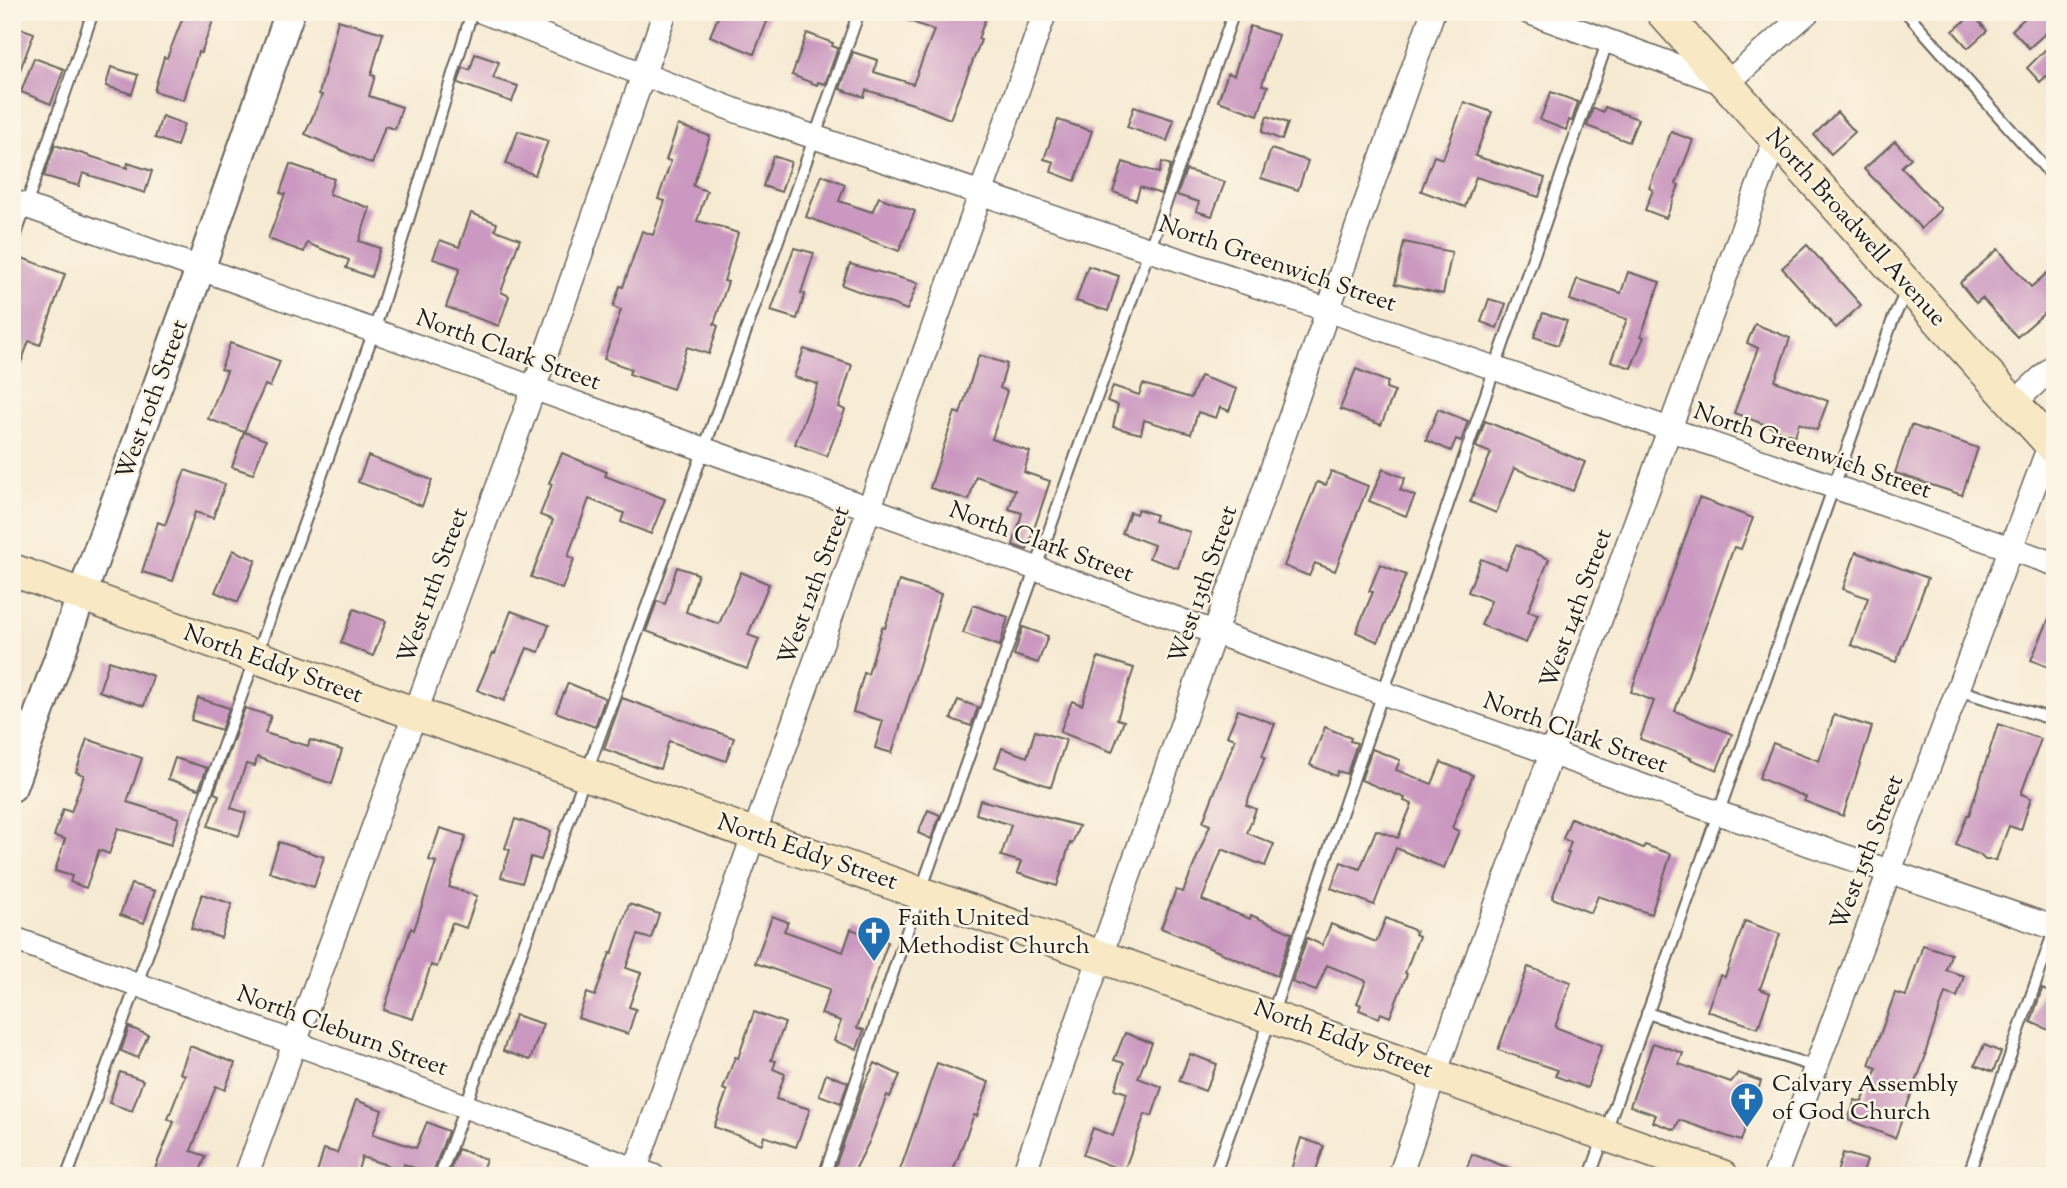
<svg xmlns="http://www.w3.org/2000/svg" width="2067" height="1188" font-family="'Sorts Mill Goudy',serif">
<rect width="100%" height="100%" fill="#fcf5e5"/>
<filter id="ink" filterUnits="userSpaceOnUse"><feTurbulence type="fractalNoise" baseFrequency=".0143" numOctaves="2"/><feDisplacementMap in="SourceGraphic" scale="14" xChannelSelector="R" yChannelSelector="G"/><feConvolveMatrix kernelMatrix="1 2 1 2 8 2 1 2 1" color-interpolation-filters="sRGB"/></filter>
<filter id="wash" filterUnits="userSpaceOnUse"><feTurbulence type="fractalNoise" baseFrequency=".00686" numOctaves="4" result="noise"/><feDisplacementMap in="SourceGraphic" scale="28" xChannelSelector="R" yChannelSelector="G"/><feGaussianBlur stdDeviation="1.57" result="paint"/><feColorMatrix in="noise" values="0 0 0 0 0 0 0 0 0 0 0 0 0 0 0 0 0 1.4 0 .05"/><feComposite in="paint" operator="in"/></filter>
<g filter="url(#wash)">
<rect width="100%" height="100%" fill="#f6ead3"/>
<g id="blocks">
<g fill="#ca98c0">
<polygon points="185,12 213,12 210,19 213,21 201,53 198,52 184,100 154,91 164,57 167,58"/>
<polygon points="720,12 757,12 769,17 754,54 710,36"/>
<polygon points="890,12 988,12 978,39 981,40 950,119 913,104 866,90 864,97 840,89 853,52 877,60 874,72 913,84 934,30 890,14"/>
<polygon points="2031,12 2055,12 2055,25 2029,48 2012,30"/>
<polygon points="1973,14 1987,31 1968,48 1953,31"/>
<polygon points="338,20 383,33 371,75 375,76 369,96 402,107 395,129 385,126 372,164 305,134 322,95 319,94"/>
<polygon points="12,25 34,33 14,86 12,85"/>
<polygon points="1250,26 1278,35 1262,85 1268,86 1258,115 1218,101 1228,73 1234,75"/>
<polygon points="807,33 833,43 832,46 838,48 825,84 818,82 817,85 792,75"/>
<polygon points="2046,49 2055,58 2055,68 2040,82 2027,68"/>
<polygon points="475,54 499,62 493,78 518,86 512,102 458,83 463,68 470,70"/>
<polygon points="34,58 64,69 51,104 21,92"/>
<polygon points="111,67 138,75 132,94 106,86"/>
<polygon points="1551,92 1578,102 1572,121 1569,120 1566,130 1540,120"/>
<polygon points="1464,102 1492,112 1475,156 1545,178 1539,197 1476,177 1465,207 1421,191 1434,156 1443,159"/>
<polygon points="1134,107 1174,120 1167,141 1127,127"/>
<polygon points="1605,107 1638,119 1629,142 1587,126 1593,108 1603,112"/>
<polygon points="1837,112 1855,132 1831,154 1814,135"/>
<polygon points="162,116 184,124 177,146 155,138"/>
<polygon points="1267,116 1288,123 1282,140 1262,132"/>
<polygon points="1058,120 1092,131 1075,181 1051,172 1054,162 1044,159"/>
<polygon points="678,125 710,136 693,186 707,191 697,221 726,228 725,229 738,233 724,281 728,282 714,324 718,326 709,354 687,347 673,389 629,374 631,369 604,359 621,310 613,307 620,286 623,287 642,231 653,235 665,201 658,199 671,161 666,160"/>
<polygon points="518,131 548,141 535,175 506,164"/>
<polygon points="1671,132 1693,140 1676,184 1679,185 1666,218 1645,210 1653,190 1649,188"/>
<polygon points="1895,141 1911,158 1901,167 1941,209 1921,229 1905,210 1864,169"/>
<polygon points="55,145 127,168 128,163 152,171 145,193 83,173 79,186 44,176"/>
<polygon points="1271,149 1308,161 1298,190 1261,178"/>
<polygon points="773,156 791,162 781,192 763,186"/>
<polygon points="1123,162 1159,173 1162,162 1171,165 1161,194 1140,187 1136,200 1113,192"/>
<polygon points="290,164 334,179 329,194 370,208 359,241 380,248 371,277 346,268 349,260 307,243 304,252 268,239 285,194 280,193"/>
<polygon points="1186,170 1225,182 1212,216 1196,211 1199,202 1177,195"/>
<polygon points="822,175 845,184 839,201 872,212 879,197 915,211 899,251 806,217"/>
<polygon points="471,213 497,223 495,230 520,239 501,292 509,296 499,326 446,307 460,268 433,259 440,240 459,247"/>
<polygon points="1404,242 1452,252 1443,294 1395,284"/>
<polygon points="1807,245 1861,305 1836,328 1782,268"/>
<polygon points="794,248 814,253 801,293 805,294 797,319 771,311"/>
<polygon points="1998,249 2031,287 2055,266 2055,304 2017,337 1982,298 1976,303 1960,283"/>
<polygon points="22,258 65,274 40,345 29,341 14,382 12,381 12,285"/>
<polygon points="850,264 918,283 907,310 842,285"/>
<polygon points="1088,266 1119,276 1108,311 1076,301"/>
<polygon points="1628,272 1660,282 1641,336 1644,337 1631,368 1611,361 1627,319 1570,300 1577,279 1621,293"/>
<polygon points="1489,299 1506,304 1497,328 1481,322"/>
<polygon points="1543,313 1567,321 1558,345 1534,337"/>
<polygon points="1755,324 1790,338 1775,381 1828,401 1817,430 1799,423 1795,436 1734,413 1758,348 1747,343"/>
<polygon points="230,343 280,361 270,387 265,385 244,432 208,419 227,371 221,369"/>
<polygon points="804,349 852,365 839,407 845,410 827,456 795,444 818,384 794,377"/>
<polygon points="979,355 1007,364 1000,388 1007,391 992,439 1030,452 1024,472 1050,481 1027,550 1013,545 1022,513 1009,509 1015,490 976,476 969,500 930,488 955,412 960,414"/>
<polygon points="1356,369 1388,382 1386,388 1395,391 1381,425 1340,409"/>
<polygon points="1200,376 1237,389 1229,411 1220,407 1216,418 1198,412 1191,434 1144,420 1141,434 1113,427 1118,405 1107,401 1113,386 1139,395 1143,384 1191,398"/>
<polygon points="1438,409 1468,421 1461,441 1456,439 1451,451 1426,440"/>
<polygon points="1485,421 1585,462 1573,491 1514,468 1496,513 1470,502 1491,453 1476,447"/>
<polygon points="1911,425 1978,448 1962,495 1895,473"/>
<polygon points="244,432 266,440 253,474 232,467"/>
<polygon points="562,453 607,472 605,476 665,499 651,534 621,522 624,513 589,499 568,556 574,559 562,589 531,577 553,520 540,515 552,484 549,483"/>
<polygon points="368,456 432,480 422,506 358,482"/>
<polygon points="1383,469 1405,478 1400,490 1415,496 1406,516 1369,501"/>
<polygon points="185,470 225,484 213,518 195,512 173,581 142,572 158,522 165,525"/>
<polygon points="1331,471 1368,486 1335,571 1315,563 1309,576 1284,566 1317,482 1326,485"/>
<polygon points="1699,498 1753,518 1741,549 1734,547 1675,711 1732,734 1717,770 1690,759 1691,758 1640,739 1654,701 1631,692"/>
<polygon points="1138,509 1156,515 1154,521 1190,532 1178,568 1149,558 1154,545 1122,533 1130,512 1136,514"/>
<polygon points="1516,545 1549,559 1528,611 1538,614 1526,643 1481,625 1491,601 1468,592 1481,559 1506,569"/>
<polygon points="233,550 256,560 238,602 215,592"/>
<polygon points="1856,552 1928,578 1896,662 1851,645 1868,598 1843,589"/>
<polygon points="1380,564 1406,575 1378,642 1356,632 1373,592 1369,591"/>
<polygon points="677,567 698,574 686,612 719,624 741,572 769,584 748,635 759,639 747,669 646,631 657,601 665,604"/>
<polygon points="899,581 941,594 892,753 875,748 883,721 853,712 864,673 868,674 882,627 885,628"/>
<polygon points="973,605 1008,617 1000,646 963,633"/>
<polygon points="2055,605 2055,670 2031,660"/>
<polygon points="354,609 386,621 373,656 341,643"/>
<polygon points="511,611 549,625 539,652 527,648 504,701 477,690 493,653 495,654"/>
<polygon points="1023,627 1048,636 1038,663 1014,655"/>
<polygon points="1098,657 1134,668 1117,719 1124,721 1112,752 1060,732 1072,701 1082,705"/>
<polygon points="109,661 153,676 144,706 99,691"/>
<polygon points="568,683 605,698 595,727 556,712"/>
<polygon points="198,698 229,708 221,730 191,720"/>
<polygon points="622,698 734,738 726,761 669,741 660,769 604,749"/>
<polygon points="958,700 978,707 971,726 951,719"/>
<polygon points="245,708 271,716 265,733 308,746 310,740 342,750 332,784 257,757 255,766 246,764 231,808 246,813 239,836 208,826 219,795 214,793"/>
<polygon points="1238,710 1275,724 1262,756 1265,757 1246,805 1256,809 1247,833 1274,844 1265,866 1222,849 1202,900 1250,919 1251,915 1292,933 1277,976 1161,928 1176,890 1183,892 1210,825 1203,822 1235,739 1227,736"/>
<polygon points="1834,715 1872,727 1843,816 1804,801 1806,797 1759,778 1773,743 1819,761"/>
<polygon points="1998,724 2041,739 2021,794 2031,798 2021,830 2009,826 1996,860 1985,860 1980,855 1956,845 1967,815 1969,815"/>
<polygon points="1325,727 1351,738 1350,741 1357,743 1347,774 1338,771 1336,776 1310,765"/>
<polygon points="1035,731 1066,740 1051,787 995,767 1002,748 1027,757"/>
<polygon points="87,739 142,758 127,802 179,818 171,845 118,828 109,854 99,850 86,888 70,882 72,876 55,871 65,839 54,836 63,809 71,812 84,775 76,772"/>
<polygon points="1372,749 1400,760 1396,770 1432,784 1441,762 1473,775 1452,828 1459,831 1444,868 1396,848 1374,905 1331,888 1341,862 1360,869 1376,830 1398,838 1412,804 1404,801 1405,798 1361,780"/>
<polygon points="175,758 207,768 199,789 168,779"/>
<polygon points="980,800 1079,826 1072,844 1070,843 1057,886 1017,873 1021,862 1001,856 1011,825 976,814"/>
<polygon points="928,810 940,815 931,839 918,833"/>
<polygon points="1571,818 1643,848 1645,845 1671,854 1651,914 1598,896 1591,913 1552,898 1569,853 1567,853 1571,842 1563,839"/>
<polygon points="515,819 551,831 541,860 531,857 522,883 501,877 510,850 505,848"/>
<polygon points="440,828 466,836 449,887 477,896 466,928 452,923 437,967 431,965 413,1019 384,1010 411,928 414,930 436,862 429,860"/>
<polygon points="279,842 324,857 314,887 269,872"/>
<polygon points="131,884 155,891 144,923 120,915"/>
<polygon points="202,894 232,904 221,938 191,928"/>
<polygon points="629,904 659,914 651,939 638,935 626,968 641,973 629,1007 636,1009 628,1034 578,1018 587,993 595,996 610,953 612,954"/>
<polygon points="772,916 788,922 784,931 843,952 851,929 888,942 857,1028 864,1030 857,1049 834,1041 841,1021 821,1014 830,989 755,963"/>
<polygon points="1386,918 1416,931 1415,934 1419,936 1405,973 1407,974 1390,1017 1381,1013 1379,1018 1359,1010 1361,1005 1357,1003 1366,981 1327,965 1316,991 1292,982 1307,938 1322,945 1331,924 1376,942"/>
<polygon points="1745,921 1780,934 1760,989 1770,993 1758,1028 1707,1011 1720,975 1725,977"/>
<polygon points="1923,945 1951,954 1946,970 1964,976 1957,997 1945,993 1925,1054 1926,1055 1895,1138 1848,1120 1855,1100 1862,1102 1877,1068 1869,1065 1895,993 1906,996"/>
<polygon points="1528,967 1571,982 1555,1027 1602,1045 1587,1088 1555,1076 1558,1070 1498,1050"/>
<polygon points="2042,989 2055,995 2055,1033 2031,1022"/>
<polygon points="754,1012 785,1023 771,1060 776,1061 773,1069 785,1074 776,1099 810,1109 796,1147 764,1136 762,1144 714,1127 727,1091 723,1089 735,1057 738,1058"/>
<polygon points="515,1015 543,1024 530,1060 503,1051"/>
<polygon points="129,1027 148,1035 138,1058 121,1051"/>
<polygon points="1125,1033 1152,1043 1138,1078 1162,1087 1152,1116 1145,1114 1124,1171 1083,1155 1093,1128 1113,1136 1127,1093 1115,1089 1124,1063 1114,1060"/>
<polygon points="1653,1043 1683,1053 1679,1064 1731,1082 1738,1073 1761,1081 1741,1141 1679,1120 1675,1130 1653,1122 1656,1115 1630,1106"/>
<polygon points="1984,1045 2001,1052 1993,1072 1975,1065"/>
<polygon points="190,1046 235,1063 225,1090 216,1086 191,1151 206,1156 198,1176 152,1176 174,1122 168,1119 185,1075 180,1073"/>
<polygon points="1190,1054 1217,1064 1205,1091 1179,1081"/>
<polygon points="875,1063 900,1075 890,1097 887,1095 869,1142 852,1176 832,1176 863,1087"/>
<polygon points="937,1063 989,1082 977,1116 974,1115 951,1176 898,1176"/>
<polygon points="120,1072 143,1080 132,1111 109,1103"/>
<polygon points="826,1074 848,1082 841,1103 819,1095"/>
<polygon points="356,1100 382,1110 373,1134 416,1148 427,1122 448,1131 432,1175 404,1164 402,1170 362,1157 356,1176 316,1176 324,1149 337,1153"/>
<polygon points="1301,1138 1324,1146 1314,1176 1289,1176"/>
<polygon points="458,1149 486,1159 480,1176 448,1176"/>
<polygon points="1843,1153 1867,1160 1862,1176 1836,1176"/>
<polygon points="1472,1154 1525,1174 1525,1176 1464,1176"/>
</g>
</g>
</g>
<g filter="url(#ink)">
<use href="#blocks" fill-opacity="0" stroke="#68645c" stroke-width="2"/>
<g fill="none" stroke-linecap="round" stroke-linejoin="round">
<g stroke="#68645c" stroke-width="14">
<g id="service">
<polyline points="1906,12 2055,179"/>
<polyline points="12,246 93,12"/>
<polyline points="1958,690 2055,720"/>
<polyline points="1647,1013 1816,1067"/>
<polyline points="67,1176 374,331 472,12"/>
<polyline points="440,1176 704,449 859,12"/>
<polyline points="824,1176 920,893 1234,12"/>
<polyline points="1214,1176 1272,1015 1608,40"/>
<polyline points="1590,1176 1892,322 1907,289"/>
<polyline points="1968,1176 2055,928"/>
</g>
</g>
<g stroke="#68645c" stroke-width="26">
<g id="minor">
<polyline points="483,12 737,111 1328,310 2055,564"/>
<polyline points="1528,12 1726,84 1808,12"/>
<polyline points="12,201 1718,813 2055,928"/>
<polyline points="2014,403 2055,365"/>
<polyline points="12,938 653,1176"/>
<polyline points="246,1176 534,388 665,12"/>
<polyline points="633,1176 1045,12"/>
<polyline points="1023,1176 1433,12"/>
<polyline points="1400,1176 1435,1073 1775,140"/>
<polyline points="1775,1176 2050,444"/>
</g>
</g>
<g stroke="#68645c" stroke-width="32">
<polyline id="tertiary" points="12,787 200,269 290,12"/>
</g>
<g stroke="#68645c" stroke-width="35">
<g id="secondary">
<polyline points="1662,12 2055,449"/>
<path d="M12 570C580 777 1153 972 1722 1176"/>
</g>
</g>
<use href="#service" stroke="#fff" stroke-width="10"/>
<use href="#minor" stroke="#fff" stroke-width="23"/>
<use href="#tertiary" stroke="#fff" stroke-width="28"/>
<use href="#secondary" stroke="#f8e8c3" stroke-width="32"/>
</g>
</g>
<defs>
<g id="church-pin" transform="scale(1.75)"><path d="M0 17L-7.5 6A9.5 9.5 0 1 1 7.5 6Z" fill="#1f6fb2" stroke="#fcf5e5"/><path d="M-1.2-6h2.4v3.5h3.3v2.4h-3.3V6h-2.4V-.1h-3.3v-2.4h3.3Z" fill="#fff"/></g>
</defs>
<g fill-rule="evenodd">
<use href="#church-pin" x="874" y="933"/>
<use href="#church-pin" x="1747" y="1099"/>
</g>
<g text-anchor="middle" dominant-baseline="central" stroke-width="5" stroke-linejoin="round" paint-order="stroke">
<g font-size="24" fill="#1c1c1c" stroke="#fcf5e5">
<text transform="translate(1855 228) rotate(48)">North Broadwell Avenue</text>
<text transform="translate(1277 265) rotate(19)">North Greenwich Street</text>
<text transform="translate(508 351) rotate(20)">North Clark Street</text>
<text transform="translate(153 400) rotate(-70)">West 10th Street</text>
<text transform="translate(1812 452) rotate(19)">North Greenwich Street</text>
<text transform="translate(1041 543) rotate(20)">North Clark Street</text>
<text transform="translate(1204 585) rotate(-71)">West 13th Street</text>
<text transform="translate(434 586) rotate(-70)">West 11th Street</text>
<text transform="translate(815 586) rotate(-70)">West 12th Street</text>
<text transform="translate(1577 609) rotate(-70)">West 14th Street</text>
<text transform="translate(273 665) rotate(20)">North Eddy Street</text>
<text transform="translate(1575 734) rotate(20)">North Clark Street</text>
<text transform="translate(807 853) rotate(19)">North Eddy Street</text>
<text transform="translate(1868 853) rotate(-69)">West 15th Street</text>
<text transform="translate(342 1032) rotate(20)">North Cleburn Street</text>
<text transform="translate(1343 1040) rotate(20)">North Eddy Street</text>
</g>
<g font-size="24" fill="#1c1c1c" stroke="#fcf5e5" text-anchor="start">
<text x="898" y="919">Faith United<tspan x="898" dy="28">Methodist Church</tspan></text>
<text x="1772" y="1085">Calvary Assembly<tspan x="1772" dy="28">of God Church</tspan></text>
</g>
</g>
<rect width="2067" height="1188" fill="none" stroke="#fcf5e5" stroke-width="42"/>
</svg>
